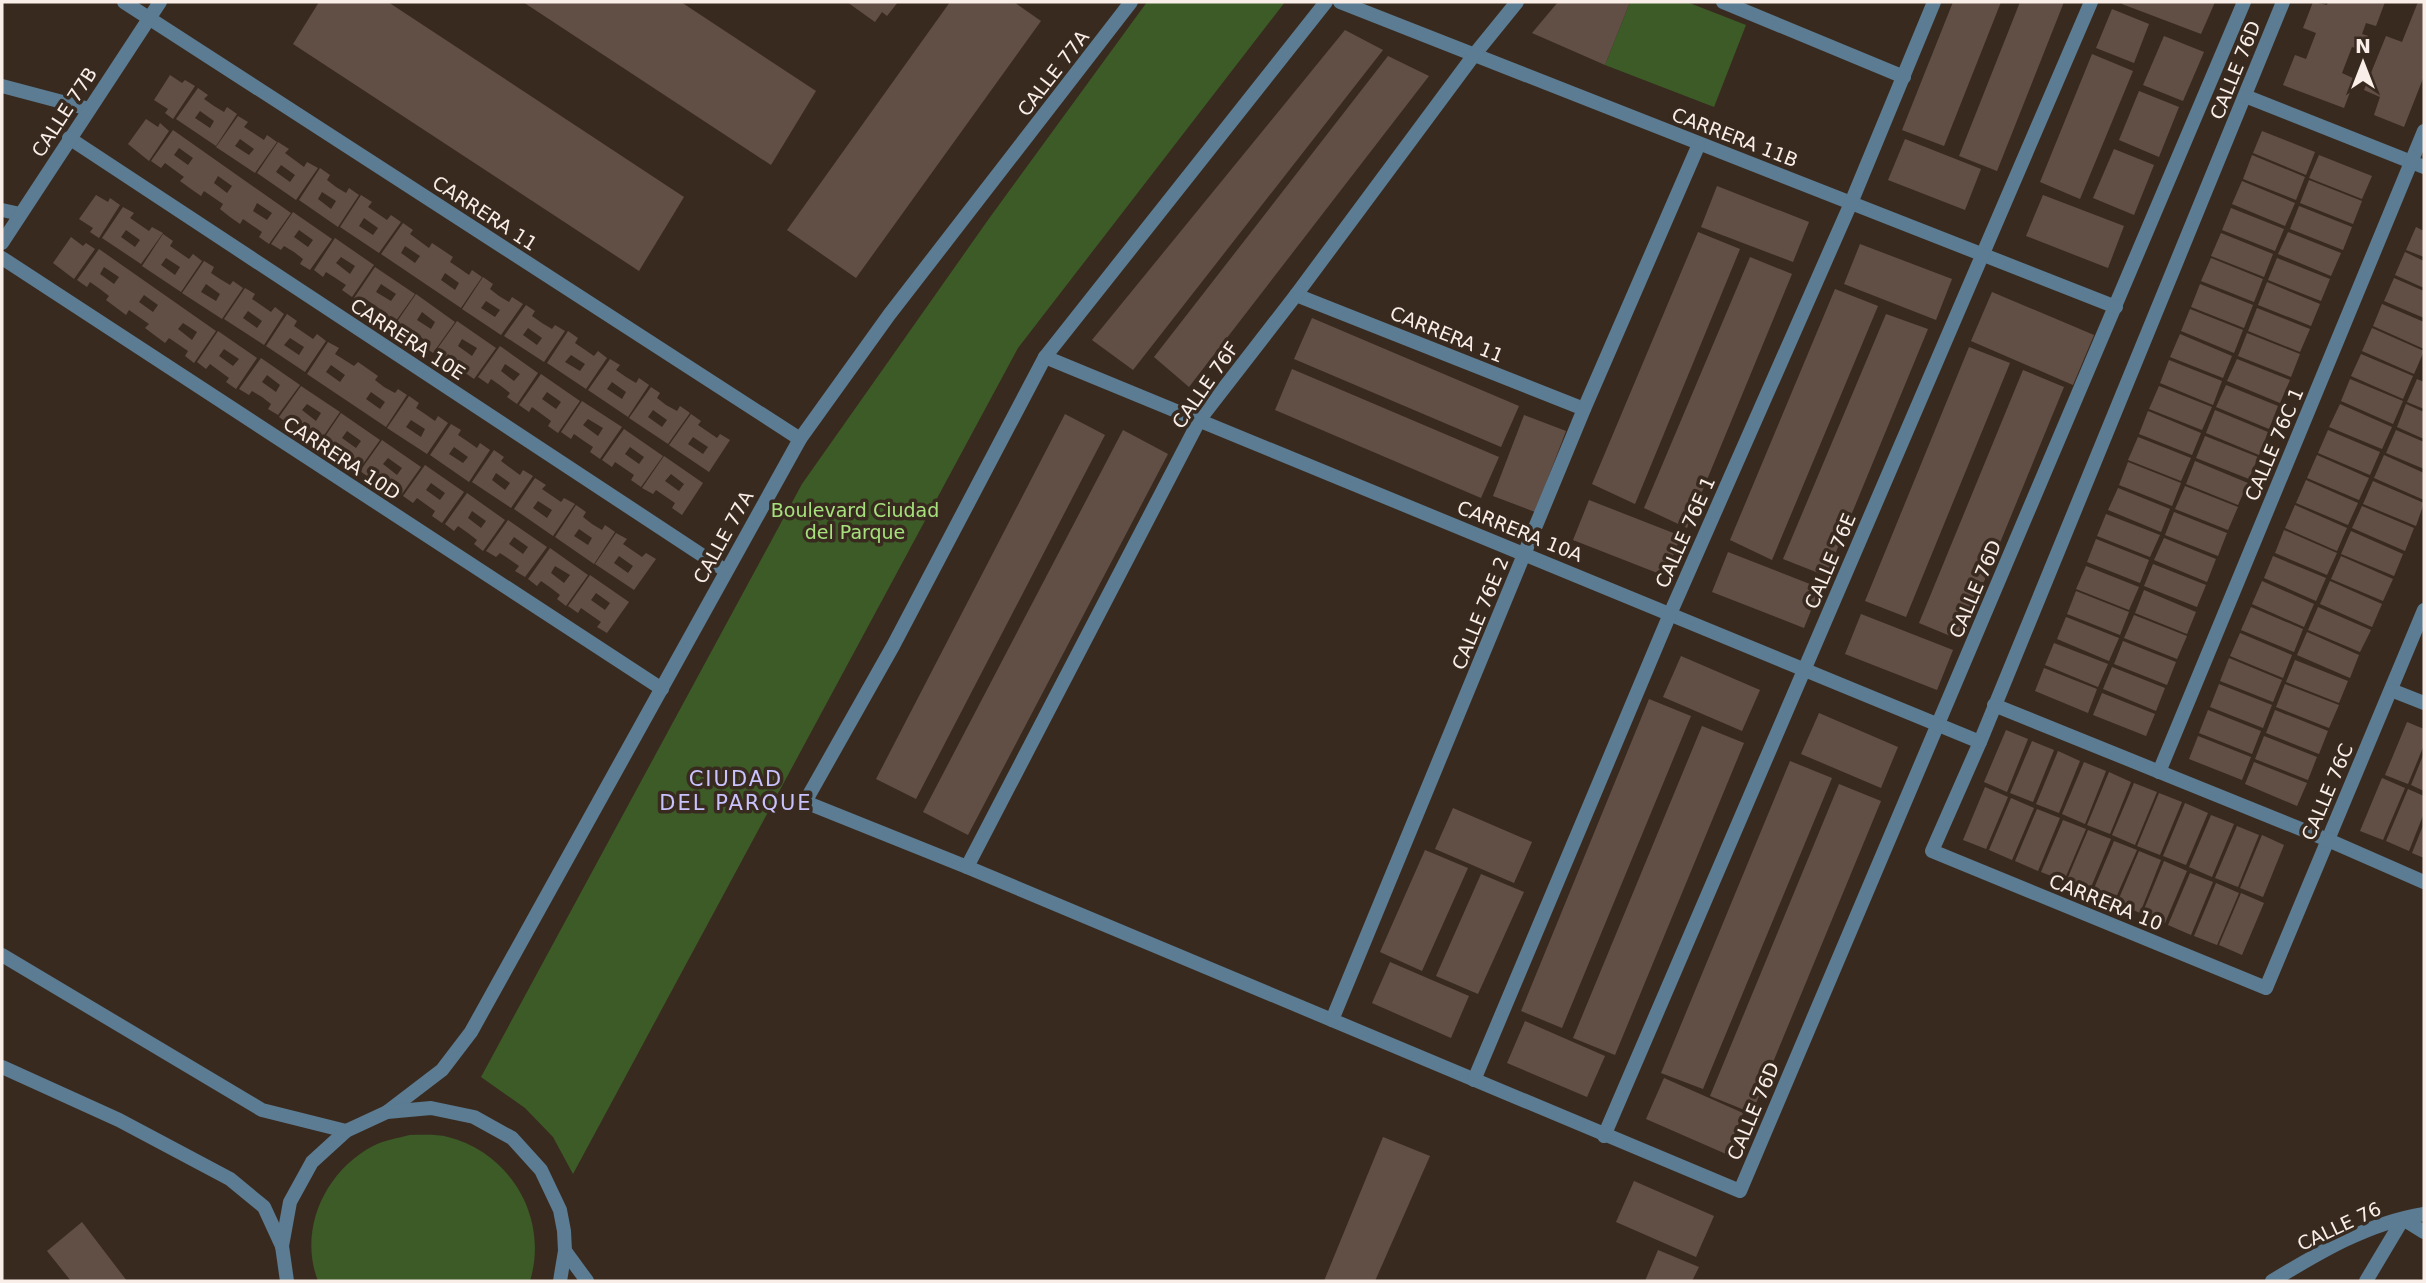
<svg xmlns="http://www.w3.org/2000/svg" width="2426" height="1283" font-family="'DejaVu Sans',sans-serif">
<rect width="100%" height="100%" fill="#392a20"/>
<g fill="#3c5b26">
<polygon points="1147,2 1285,2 1018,348 573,1174 553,1137 525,1108 481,1077 802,484 988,220"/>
<polygon points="1630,2 1687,2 1746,25 1714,107 1605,65"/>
<path d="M410 1135C422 1135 437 1134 448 1137 511 1153 549 1219 530 1281H318C298 1230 325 1171 373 1146 384 1140 398 1138 410 1135Z"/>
</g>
<g fill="#614f46" fill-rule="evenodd">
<polygon points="319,2 388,2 684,197 639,271 293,44"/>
<polygon points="523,2 681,2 816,91 771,165"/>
<polygon points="847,2 898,2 887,16 882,12 875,22"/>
<polygon points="950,2 1014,2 1041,21 856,278 787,230"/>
<polygon points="1558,2 1630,2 1605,65 1532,33"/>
<polygon points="1953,2 2001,2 1944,146 1902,130"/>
<polygon points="2020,2 2064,2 1997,171 1959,156"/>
<polygon points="2123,2 2215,2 2201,34 2122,4"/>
<polygon points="2313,2 2327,5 2328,2 2385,2 2376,26 2366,23 2362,34 2368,36 2362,50 2352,47 2342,73 2355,79 2344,108 2283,85 2295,55 2306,59 2316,33 2303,28"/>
<polygon points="2418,2 2424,2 2424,76 2404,127 2374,115 2380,97 2364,90 2386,36 2402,42"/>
<polygon points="2112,9 2149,24 2134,63 2096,48"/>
<polygon points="1345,30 1383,50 1133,370 1092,340"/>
<polygon points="2164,36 2204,52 2183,101 2143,85"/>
<polygon points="2092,54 2133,71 2080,199 2040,182"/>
<polygon points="1388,56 1429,76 1189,387 1154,357"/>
<polygon points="170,75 182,83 185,80 195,86 173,119 165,113 168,109 154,100"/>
<path d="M198 88 208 95 204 99 214 106 224 112 227 107 237 114 216 146 176 119ZM200 111 214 121 210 128 195 118Z"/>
<polygon points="2139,91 2179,107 2159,157 2119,140"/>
<path d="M238 116 248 122 244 127 264 140 267 135 277 142 255 173 216 147ZM240 139 254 149 249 155 235 146Z"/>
<polygon points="146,119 158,127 160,123 169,131 149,161 128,144"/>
<path d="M173 130 291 213 269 244 259 237 262 232 243 219 240 224 230 217 220 209 223 204 204 191 201 196 191 189 180 181 184 177 165 163 161 168 151 161ZM179 148 193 158 188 165 174 155ZM218 176 232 186 227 193 214 183ZM257 203 272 213 267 220 253 211Z"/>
<polygon points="2262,131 2315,152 2306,175 2253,153"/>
<polygon points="1905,139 1981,169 1965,210 1888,180"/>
<path d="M278 142 289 149 285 153 304 167 307 162 318 168 296 200 257 173ZM281 165 295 175 290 182 276 172Z"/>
<polygon points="2114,149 2154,165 2134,215 2093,198"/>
<polygon points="2252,155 2305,177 2296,200 2243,179"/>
<polygon points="2319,155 2372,176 2362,199 2309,178"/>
<path d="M320 168 330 175 327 180 336 187 346 193 349 188 359 195 338 227 299 200ZM322 192 336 201 331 209 318 199Z"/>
<polygon points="2309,180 2362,201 2353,224 2300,203"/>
<polygon points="2242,181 2295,203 2285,226 2232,204"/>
<polygon points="1717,186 1809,222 1793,262 1701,227"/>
<polygon points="96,195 108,202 110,198 120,205 99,238 90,232 93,228 79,219"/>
<path d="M361 195 372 202 368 207 387 220 391 215 401 222 379 253 340 227ZM364 218 378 228 373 235 359 226Z"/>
<polygon points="2043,195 2124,226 2108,268 2026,236"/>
<polygon points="2299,206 2352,227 2343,250 2290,229"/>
<path d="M123 207 134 213 130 218 149 231 152 227 163 233 141 264 102 238ZM126 230 140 240 135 247 121 237Z"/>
<polygon points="2231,208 2284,229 2275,251 2222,230"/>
<path d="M293 212 332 239 310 270 300 264 303 259 294 252 284 246 281 250 271 244ZM299 230 313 240 308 247 294 237Z"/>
<path d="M403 223 413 230 410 234 429 248 432 243 453 257 450 262 459 268 469 275 472 270 482 277 461 308 381 254ZM405 246 420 256 415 263 401 253ZM445 273 459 283 455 290 441 280Z"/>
<polygon points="2416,227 2424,231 2424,257 2406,250"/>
<polygon points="1698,232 1740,249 1635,504 1592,484"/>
<polygon points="2288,232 2341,253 2331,276 2278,254"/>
<polygon points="2221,233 2273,254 2264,277 2211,256"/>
<path d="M163 234 173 241 170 246 189 259 193 254 202 261 181 292 142 266ZM166 258 180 267 175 275 161 265Z"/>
<polygon points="71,237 83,246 86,243 95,249 74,279 53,263"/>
<path d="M335 238 374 265 352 297 342 290 346 285 337 279 326 272 323 277 314 270ZM341 257 355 266 350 274 336 263Z"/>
<polygon points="1860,244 1952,279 1936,320 1844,284"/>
<path d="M99 249 216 331 194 363 185 356 188 351 169 338 165 343 145 328 149 324 129 310 126 315 106 300 109 296 100 289 90 282 87 287 77 280ZM104 267 119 277 114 284 100 274ZM144 295 158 305 153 312 139 302ZM183 323 197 332 192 340 178 329Z"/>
<polygon points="2405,252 2424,261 2424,288 2395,275"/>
<polygon points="1750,257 1792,274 1687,528 1644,508"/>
<polygon points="2211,258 2263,279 2254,302 2201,281"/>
<polygon points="2277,258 2330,279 2321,301 2268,280"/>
<path d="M204 261 214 267 211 273 220 279 230 285 233 281 243 288 222 319 182 293ZM206 284 220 294 216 301 201 292Z"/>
<path d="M375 267 415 294 393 325 383 318 386 313 367 300 364 305 354 298ZM381 284 396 294 391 301 376 292Z"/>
<path d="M483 277 493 284 490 289 499 296 509 302 512 297 523 304 501 335 462 309ZM486 301 500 310 495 317 481 308Z"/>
<polygon points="2394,278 2424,291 2424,318 2384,301"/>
<polygon points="2267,282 2320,304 2311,326 2258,305"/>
<polygon points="2200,284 2253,305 2244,328 2191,307"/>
<path d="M245 288 255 294 252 299 271 312 275 307 284 314 264 345 224 319ZM248 311 262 321 257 328 243 318Z"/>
<polygon points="1835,289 1878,306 1772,560 1730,540"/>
<polygon points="1992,292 2094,335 2073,385 1971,341"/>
<path d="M416 294 455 322 433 353 423 346 426 341 417 334 407 328 404 332 394 326ZM422 312 435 322 431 329 417 320Z"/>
<polygon points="2382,304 2424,322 2424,349 2373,326"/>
<path d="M526 305 535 311 532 316 542 323 552 329 555 325 565 331 544 362 504 336ZM528 328 542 338 537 345 523 335Z"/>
<polygon points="2257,308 2310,329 2300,352 2248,331"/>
<polygon points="2190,309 2243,330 2234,353 2181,331"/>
<path d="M287 314 297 321 294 326 313 339 317 334 326 341 305 372 266 346ZM290 338 304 347 299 355 284 345Z"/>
<polygon points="1886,314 1928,329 1826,576 1783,559"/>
<polygon points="1312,318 1519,406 1501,447 1294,359"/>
<path d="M457 321 496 348 474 379 464 372 467 367 448 354 445 359 435 352ZM462 339 477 348 472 356 458 346Z"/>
<polygon points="2372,328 2424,351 2414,374 2362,351"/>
<path d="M218 331 257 358 236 389 226 382 229 378 210 364 206 369 197 362ZM224 349 239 359 233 366 219 356Z"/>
<path d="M568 331 578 338 575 343 594 356 598 351 607 358 586 389 547 363ZM571 355 585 364 580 371 565 362Z"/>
<polygon points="2247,333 2300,354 2291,377 2238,356"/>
<polygon points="2180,334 2232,356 2223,378 2170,357"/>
<path d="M328 342 339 348 335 354 354 366 358 362 378 376 375 380 384 387 395 393 398 389 407 395 386 427 307 374ZM331 365 345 375 340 382 326 372ZM371 392 385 402 380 409 366 399Z"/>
<path d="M500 346 538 373 517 404 507 397 510 393 501 386 491 379 488 384 478 377ZM505 364 520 374 514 381 501 371Z"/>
<polygon points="1969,347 2010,363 1906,617 1865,601"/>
<polygon points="2361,354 2413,376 2403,399 2351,376"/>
<path d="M261 358 300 385 278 415 268 409 271 404 262 397 252 391 249 395 239 389ZM267 375 280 385 276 392 262 382Z"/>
<path d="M610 359 620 365 616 370 626 377 636 383 639 378 649 385 628 417 588 390ZM612 382 626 392 622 399 607 389Z"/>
<polygon points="2237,359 2290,380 2280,403 2227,381"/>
<polygon points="2169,360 2222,381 2213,405 2160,383"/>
<polygon points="1292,369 1499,457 1481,498 1275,410"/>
<polygon points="2023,370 2064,387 1960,640 1919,623"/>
<path d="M541 374 580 401 558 433 548 426 551 421 532 407 529 412 519 405ZM547 392 561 402 556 409 542 399Z"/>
<polygon points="2350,379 2403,401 2393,424 2341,401"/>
<polygon points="2417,379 2424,382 2424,409 2407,402"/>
<polygon points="2226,385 2278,406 2269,429 2216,407"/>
<path d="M301 386 340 412 318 444 308 437 312 432 293 419 289 424 279 417ZM307 404 321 413 316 421 302 410Z"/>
<polygon points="2159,386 2212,407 2202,430 2149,409"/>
<path d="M651 387 660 393 657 398 666 405 677 411 680 406 690 413 668 444 629 418ZM653 410 667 420 662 427 648 417Z"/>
<path d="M409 396 419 403 416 408 425 414 435 421 438 416 448 423 427 454 387 428ZM411 420 425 429 421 437 406 427Z"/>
<path d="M582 401 622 427 600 459 590 452 593 447 584 441 574 434 571 439 561 432ZM588 419 603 428 598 436 583 425Z"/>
<polygon points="2340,404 2392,427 2382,449 2329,427"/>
<polygon points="2406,404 2424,412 2424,439 2397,427"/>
<polygon points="2215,410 2268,432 2259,455 2206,433"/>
<polygon points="2148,411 2201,433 2192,455 2139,434"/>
<path d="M341 413 380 440 358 471 348 464 352 460 343 454 332 446 329 451 320 444ZM347 431 361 441 356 448 342 438Z"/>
<path d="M691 414 701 421 698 425 717 438 720 434 730 440 709 472 669 445ZM693 437 708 447 703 454 688 444Z"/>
<polygon points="1065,414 1105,435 916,799 876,779"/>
<polygon points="1524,415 1566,431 1535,512 1493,496"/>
<path d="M451 424 461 430 458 435 467 441 477 448 480 443 490 450 469 482 430 455ZM454 447 468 457 463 463 449 454Z"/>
<path d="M624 429 663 456 641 487 631 480 634 475 615 462 612 467 602 460ZM630 447 644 457 639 464 625 454Z"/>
<polygon points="1123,430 1168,454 968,835 923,812"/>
<polygon points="2328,430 2380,452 2370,475 2318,453"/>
<polygon points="2396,430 2424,442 2424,469 2386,453"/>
<polygon points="2205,436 2258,457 2249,479 2196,458"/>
<polygon points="2138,437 2191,458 2181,481 2128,460"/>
<path d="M382 440 421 467 399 498 390 491 393 487 383 480 374 473 370 478 360 471ZM388 458 402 468 397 475 383 464Z"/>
<path d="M494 450 504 457 501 461 520 475 523 470 533 476 511 508 472 482ZM496 473 510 483 505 490 492 480Z"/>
<polygon points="2317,455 2369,478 2359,500 2307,478"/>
<polygon points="2384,455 2424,473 2424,500 2374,478"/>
<path d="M664 456 703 483 682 515 672 508 675 503 656 490 653 494 642 488ZM671 474 684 484 679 491 665 481Z"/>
<polygon points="2195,461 2248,483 2238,505 2186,484"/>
<polygon points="2128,462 2181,483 2172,506 2119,485"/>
<path d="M425 465 464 492 442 523 432 516 435 511 417 498 413 503 403 496ZM431 483 445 493 440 500 426 490Z"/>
<path d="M535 478 546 485 542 489 561 502 564 498 575 504 553 536 514 509ZM538 501 552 510 547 518 533 508Z"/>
<polygon points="2306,480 2358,503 2348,525 2296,503"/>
<polygon points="2373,481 2424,503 2416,526 2363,504"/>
<polygon points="2185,486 2238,507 2228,530 2175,509"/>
<polygon points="2118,488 2170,509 2161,532 2108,510"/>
<path d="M467 493 505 520 483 551 474 544 477 540 468 533 458 526 454 531 445 524ZM472 511 486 521 481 528 468 518Z"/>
<polygon points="1589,500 1681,536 1665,576 1573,540"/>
<path d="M576 505 586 512 583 517 592 524 602 530 605 525 615 532 594 564 555 537ZM579 529 592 538 588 545 574 536Z"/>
<polygon points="2295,505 2347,528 2337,551 2285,528"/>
<polygon points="2362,506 2414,528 2405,551 2352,528"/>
<polygon points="2174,512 2227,533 2218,556 2165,535"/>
<polygon points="2106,514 2160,535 2150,557 2097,536"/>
<path d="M508 520 547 547 525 577 515 571 519 566 509 559 500 553 496 557 486 551ZM514 537 528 547 523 554 509 544Z"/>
<polygon points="2284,530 2337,553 2327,575 2275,553"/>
<polygon points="2351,531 2403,554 2394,576 2341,554"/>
<path d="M616 533 627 539 623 544 642 557 646 553 656 559 634 590 595 564ZM619 556 633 566 628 573 614 563Z"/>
<polygon points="2164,538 2216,559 2207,582 2154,560"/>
<polygon points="2096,539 2149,560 2140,583 2087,562"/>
<path d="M550 548 588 575 566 606 557 599 560 595 551 588 541 581 537 586 528 579ZM555 566 570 575 564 583 551 573Z"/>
<polygon points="1728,552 1820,588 1804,628 1712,592"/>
<polygon points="2273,556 2326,578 2316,601 2264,578"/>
<polygon points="2341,556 2393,579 2383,601 2331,579"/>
<polygon points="2153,564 2206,585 2197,607 2144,586"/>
<polygon points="2086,566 2139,587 2129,610 2076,589"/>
<path d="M590 575 629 602 607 633 597 627 601 622 581 608 578 613 568 606ZM596 593 610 603 605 610 591 600Z"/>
<polygon points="2262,581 2314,604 2304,627 2252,604"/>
<polygon points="2330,581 2382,604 2372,627 2320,604"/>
<polygon points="2144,590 2196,612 2187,634 2135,613"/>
<polygon points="2076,591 2129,612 2120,635 2067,614"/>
<polygon points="2251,607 2303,629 2294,652 2241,630"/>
<polygon points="2318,607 2371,630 2360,652 2308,630"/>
<polygon points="1861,614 1953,650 1937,690 1845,654"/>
<polygon points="2134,615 2187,636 2177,659 2124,638"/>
<polygon points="2066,617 2119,638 2109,661 2057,639"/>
<polygon points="2307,632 2359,655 2350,678 2297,655"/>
<polygon points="2240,633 2292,655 2283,678 2230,656"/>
<polygon points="2123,641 2176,662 2167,685 2114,664"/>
<polygon points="2054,643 2108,664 2098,687 2045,665"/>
<polygon points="1681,656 1760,690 1742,731 1663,697"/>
<polygon points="2229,658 2282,680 2273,702 2220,681"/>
<polygon points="2295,660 2348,681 2339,703 2286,682"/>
<polygon points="2112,667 2165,688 2156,711 2103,689"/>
<polygon points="2044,668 2097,689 2088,713 2035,691"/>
<polygon points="2219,684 2272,705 2263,728 2210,707"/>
<polygon points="2285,684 2339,705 2329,728 2276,707"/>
<polygon points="2102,693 2155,714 2146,736 2093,715"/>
<polygon points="1649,699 1691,716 1562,1028 1521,1011"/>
<polygon points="2208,710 2261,731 2252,754 2199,733"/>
<polygon points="2275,710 2328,731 2319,754 2266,733"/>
<polygon points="1819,713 1898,747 1881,788 1801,754"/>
<polygon points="2407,722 2424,729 2424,745 2408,784 2385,775"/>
<polygon points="1702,726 1744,743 1615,1055 1573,1038"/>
<polygon points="2006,730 2028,739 2007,792 1984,782"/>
<polygon points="2198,736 2251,757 2242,780 2189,759"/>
<polygon points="2264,736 2317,757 2308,780 2255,759"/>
<polygon points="2032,741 2054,750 2033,802 2010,793"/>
<polygon points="2058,751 2080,761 2059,813 2036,804"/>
<polygon points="2424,753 2424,791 2411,785"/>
<polygon points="1790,761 1832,778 1703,1089 1661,1073"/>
<polygon points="2084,762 2106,771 2085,824 2062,814"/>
<polygon points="2254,762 2307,783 2297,806 2245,784"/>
<polygon points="2109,772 2131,782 2110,834 2087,825"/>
<polygon points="2382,778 2405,788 2383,840 2360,831"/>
<polygon points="2134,783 2157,792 2135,845 2112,835"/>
<polygon points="1839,784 1881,801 1752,1113 1710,1096"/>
<polygon points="1985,787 2008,797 1986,849 1963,840"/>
<polygon points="2408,789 2424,796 2424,813 2409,851 2386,841"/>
<polygon points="2159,793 2182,802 2160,855 2137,846"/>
<polygon points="2011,798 2034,808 2012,860 1989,850"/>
<polygon points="2185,803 2208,813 2186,865 2163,856"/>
<polygon points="1453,808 1532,842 1514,883 1435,849"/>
<polygon points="2037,809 2060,818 2038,871 2015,861"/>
<polygon points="2211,815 2234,824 2212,877 2189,867"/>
<polygon points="2063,820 2086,829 2064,881 2041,872"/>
<polygon points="2424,823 2424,858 2412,853"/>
<polygon points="2237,826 2259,835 2238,887 2215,878"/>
<polygon points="2088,830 2111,839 2089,892 2066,882"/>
<polygon points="2262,835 2284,845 2263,897 2240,888"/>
<polygon points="2114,841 2137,850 2114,902 2092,893"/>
<polygon points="1425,850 1468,868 1422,971 1380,952"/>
<polygon points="2139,851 2161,860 2140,913 2117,903"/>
<polygon points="2164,861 2187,871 2165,923 2142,914"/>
<polygon points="2190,873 2213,882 2191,935 2168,925"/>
<polygon points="1481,874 1524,892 1478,994 1436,976"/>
<polygon points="2216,883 2239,893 2217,945 2194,936"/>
<polygon points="2241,893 2264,903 2242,955 2219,945"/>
<polygon points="1390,962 1469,996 1451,1038 1372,1003"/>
<polygon points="1525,1021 1605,1056 1587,1097 1507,1063"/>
<polygon points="1664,1078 1743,1113 1726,1154 1646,1119"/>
<polygon points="1383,1137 1430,1156 1375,1281 1324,1281"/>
<polygon points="1634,1181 1714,1216 1696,1257 1616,1222"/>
<polygon points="82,1222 127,1281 71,1281 47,1251"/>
<polygon points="1658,1250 1699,1267 1692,1281 1645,1281"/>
</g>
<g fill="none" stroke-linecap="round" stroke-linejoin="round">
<polyline stroke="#5b7c92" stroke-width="14" points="2366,1281 2403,1219 2424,1232"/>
<g stroke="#5b7c92" stroke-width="14">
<polyline points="124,2 800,439"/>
<polyline points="1326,2 1045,357 893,646 805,802 967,867 1740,1191 2244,2"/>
<polyline points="1340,2 2116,307"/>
<polyline points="1723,2 1904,77"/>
<polyline points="2283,2 1980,742 1932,851 2266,988 2424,610"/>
<polyline points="2,86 89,109"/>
<polyline points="2245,96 2424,167"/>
<polyline points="69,138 726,571"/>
<polyline points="2,210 20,214"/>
<polyline points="2,243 160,2"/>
<polyline points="2,258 662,689"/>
<polyline points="1296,295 1584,409"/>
<polyline points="1045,357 1980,742"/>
<polyline points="2391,690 2424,703"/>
<polyline points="1994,705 2328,840 2424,882"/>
<polyline points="2159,772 2424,131"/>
<polyline points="967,867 1200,419 1296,295 1474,55 1517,2"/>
<polyline points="2,955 262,1110 346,1131"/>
<polyline points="1332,1020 1584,409 1699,144"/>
<polyline points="2,1067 119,1120 230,1179 264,1207 282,1246"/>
<polyline points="1474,1080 1670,614 1851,203 1934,2"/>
<polyline points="1604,1136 2091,2"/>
<path d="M2272 1281C2320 1252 2368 1223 2424 1214"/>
</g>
<g stroke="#5b7c92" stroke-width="14">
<polyline points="387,1112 442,1070 471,1032 800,439 889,315 1131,2"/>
<polyline points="565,1251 587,1281"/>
<polyline points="287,1281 282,1246 290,1202 312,1162 346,1131 387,1112 431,1108 474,1117 512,1138 541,1170 560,1210 564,1231 565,1251 560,1281"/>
</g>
</g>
<g text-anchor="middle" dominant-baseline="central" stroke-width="7" stroke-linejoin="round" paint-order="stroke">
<g font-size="19" fill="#f9efe8" stroke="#392a20">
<text transform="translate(2235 70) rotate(-68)">CALLE 76D</text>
<text transform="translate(1053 73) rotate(-52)">CALLE 77A</text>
<text transform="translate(64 112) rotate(-57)">CALLE 77B</text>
<text transform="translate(1735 137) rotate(21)">CARRERA 11B</text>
<text transform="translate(485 213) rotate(33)">CARRERA 11</text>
<text transform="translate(1447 334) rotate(22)">CARRERA 11</text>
<text transform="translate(408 339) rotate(33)">CARRERA 10E</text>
<text transform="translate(1205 385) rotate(-55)">CALLE 76F</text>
<text transform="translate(2274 444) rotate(-67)">CALLE 76C 1</text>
<text transform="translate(342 458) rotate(33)">CARRERA 10D</text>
<text transform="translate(1520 531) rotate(22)">CARRERA 10A</text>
<text transform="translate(1685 532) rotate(-66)">CALLE 76E 1</text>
<text transform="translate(723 537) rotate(-61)">CALLE 77A</text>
<text transform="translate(1830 561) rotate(-67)">CALLE 76E</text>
<text transform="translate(1975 589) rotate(-67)">CALLE 76D</text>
<text transform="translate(1480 613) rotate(-68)">CALLE 76E 2</text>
<text transform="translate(2327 792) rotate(-67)">CALLE 76C</text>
<text transform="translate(2106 902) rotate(22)">CARRERA 10</text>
<text transform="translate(1753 1111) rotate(-67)">CALLE 76D</text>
<text transform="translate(2339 1226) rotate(-25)">CALLE 76</text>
</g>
<g font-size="19" fill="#a6e17d" stroke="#392a20">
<text x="855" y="510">Boulevard Ciudad<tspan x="855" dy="22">del Parque</tspan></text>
</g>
<g font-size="21" letter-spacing="2" fill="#c9c3fd" stroke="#392a20">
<text x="736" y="779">CIUDAD<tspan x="736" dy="24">DEL PARQUE</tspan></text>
</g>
</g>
<rect width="2426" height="1283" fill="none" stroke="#f9efe8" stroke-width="7"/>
<g transform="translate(2363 63)" stroke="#392a20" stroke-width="5" paint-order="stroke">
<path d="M0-5L12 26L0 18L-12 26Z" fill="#f9efe8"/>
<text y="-10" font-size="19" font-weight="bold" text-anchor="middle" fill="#f9efe8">N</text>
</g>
</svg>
